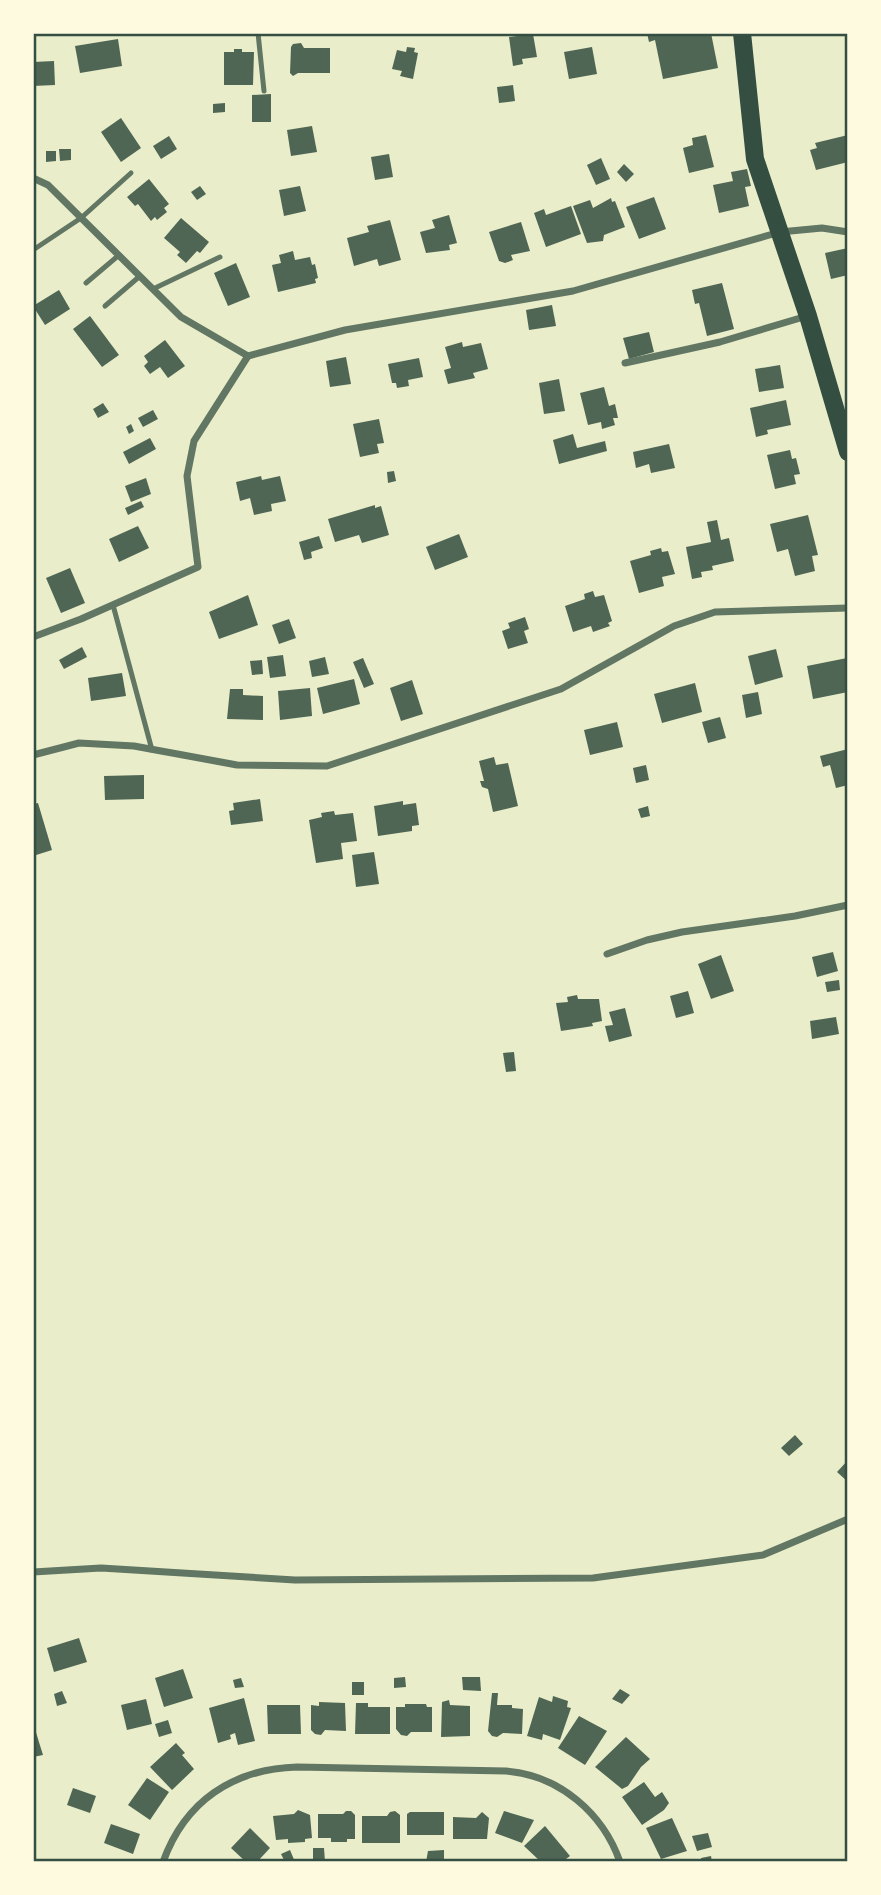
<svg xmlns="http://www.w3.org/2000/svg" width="881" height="1895" font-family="'Zilla Slab',serif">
<rect width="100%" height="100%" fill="#e9edc9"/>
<g fill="#4f6655">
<polygon points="647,33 711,33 718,68 663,79 655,40 649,42"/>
<polygon points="533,34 537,57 522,59 523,64 513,66 509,37"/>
<polygon points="118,39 122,66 80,73 75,46"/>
<polygon points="301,43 304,48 330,48 330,73 298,73 293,76 290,73 291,47 293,44"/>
<polygon points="407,47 415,48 414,52 418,53 413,79 400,76 402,71 392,69 397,50 406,52"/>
<polygon points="592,47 597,74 569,79 564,52"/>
<polygon points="234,49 242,49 242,52 254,52 253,85 224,85 224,52 234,52"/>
<polygon points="54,61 55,85 33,86 33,62"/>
<polygon points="513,85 515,101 499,103 497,87"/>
<polygon points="271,94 271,122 252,122 252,95"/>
<polygon points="225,103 225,112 213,113 213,104"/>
<polygon points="121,118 141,148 121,162 101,132"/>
<polygon points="312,126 317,152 291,156 287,130"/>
<polygon points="706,135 714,167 689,173 683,148 693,145 692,138"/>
<polygon points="848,135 848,162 816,170 810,150 817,148 815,143"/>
<polygon points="169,136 177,149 161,159 153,146"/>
<polygon points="59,149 71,149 71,160 60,161"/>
<polygon points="46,151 56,151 56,161 46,162"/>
<polygon points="389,154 393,177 375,180 371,157"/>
<polygon points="601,158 610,179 596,185 587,165"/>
<polygon points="624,164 634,174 626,182 617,172"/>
<polygon points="747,169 751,186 745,187 749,206 719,213 713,185 733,181 731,172"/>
<polygon points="149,179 169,204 164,208 167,212 157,220 155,217 151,221 138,204 135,206 127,197"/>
<polygon points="200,186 206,194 197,200 191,192"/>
<polygon points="300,186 306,211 284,216 279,190"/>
<polygon points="654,197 666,229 639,239 626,207"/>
<polygon points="611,198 612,202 615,201 625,227 604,235 603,241 587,243 573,206 590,200 593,208"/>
<polygon points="571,206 581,234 546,247 534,213 544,209 546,215"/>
<polygon points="449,215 457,243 449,245 450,250 426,253 420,232 435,228 432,220"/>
<polygon points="181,218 209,242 200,253 197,251 186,263 177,255 180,252 164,238"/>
<polygon points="390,220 401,260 379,266 377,259 354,266 347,238 369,232 367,226"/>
<polygon points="521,222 530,251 511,255 513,260 505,263 499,261 489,232"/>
<polygon points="848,248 848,275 831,279 825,253"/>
<polygon points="293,251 295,260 310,257 312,265 315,264 318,278 315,279 316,283 278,292 272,265 281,263 279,255"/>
<polygon points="236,263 250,297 228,306 214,273"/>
<polygon points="722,283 734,329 707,336 699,303 695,304 692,290"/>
<polygon points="59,290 70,309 45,325 33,306"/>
<polygon points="552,305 556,326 529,330 526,310"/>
<polygon points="90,316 119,355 102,367 73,329"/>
<polygon points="649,332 654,352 629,359 623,338"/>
<polygon points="165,340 185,366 168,378 160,367 150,374 144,366 148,362 144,356"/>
<polygon points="462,342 463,347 481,343 488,369 473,373 475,378 448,384 444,370 451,368 445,347"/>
<polygon points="346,357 351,384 330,387 326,361"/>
<polygon points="419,358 423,377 408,380 409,386 397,388 396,383 392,383 388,364"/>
<polygon points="780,365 784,388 759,392 755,369"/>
<polygon points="559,379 565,411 544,414 539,383"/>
<polygon points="604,387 609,406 615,404 618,418 613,418 615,425 602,429 601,422 588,425 580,393"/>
<polygon points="786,400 791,425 767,430 768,434 756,437 750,408"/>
<polygon points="103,403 109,412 98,418 93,409"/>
<polygon points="153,410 158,419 143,427 138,418"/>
<polygon points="379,419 384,443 377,444 379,453 360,457 353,424"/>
<polygon points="131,424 134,431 129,434 126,427"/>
<polygon points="573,434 577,448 605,441 607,451 559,464 553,440"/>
<polygon points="150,438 156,449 129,464 123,452"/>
<polygon points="669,444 675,468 651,473 649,464 636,468 633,452"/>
<polygon points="790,450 792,459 796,458 800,474 794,475 796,484 775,489 767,455"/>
<polygon points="394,471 396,481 388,483 387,472"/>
<polygon points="261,476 262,480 280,476 286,501 271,504 272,511 254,515 250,498 240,501 236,482"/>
<polygon points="146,478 151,494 131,502 125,486"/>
<polygon points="141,501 144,507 128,515 125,508"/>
<polygon points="375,505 375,508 381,506 389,535 362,543 359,535 335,542 328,519"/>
<polygon points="808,515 818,555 812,556 815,571 795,576 788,549 777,552 770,524"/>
<polygon points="717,520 721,540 729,538 734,561 712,566 713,570 701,572 702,577 692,579 686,547 711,542 707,522"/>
<polygon points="138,526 149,548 119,562 109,539"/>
<polygon points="459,534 468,557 435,570 426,547"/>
<polygon points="319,536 323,548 311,552 312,558 304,560 299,542"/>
<polygon points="661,548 662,552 668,551 675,574 662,577 664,586 639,593 630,561 651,555 650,551"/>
<polygon points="70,568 85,603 61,613 46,578"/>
<polygon points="593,591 595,597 604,595 612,621 608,623 610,626 593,632 591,626 573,632 565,606 585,599 584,594"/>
<polygon points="248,595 258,625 219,639 209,612"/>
<polygon points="525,617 529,629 524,631 528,643 508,649 502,631 510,628 508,623"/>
<polygon points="289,619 296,638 279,644 272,625"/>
<polygon points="82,647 87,657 64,669 59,660"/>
<polygon points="776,649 783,677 755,685 748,656"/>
<polygon points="283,655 286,676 270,678 267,657"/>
<polygon points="325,657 329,674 312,677 309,661"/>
<polygon points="363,658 374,684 364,688 353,662"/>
<polygon points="847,658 848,692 813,699 807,666"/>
<polygon points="262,660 263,674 252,675 250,661"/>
<polygon points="122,673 126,696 91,701 88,678"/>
<polygon points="354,679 360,704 323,714 317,688"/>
<polygon points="412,680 423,714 401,721 390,688"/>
<polygon points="695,683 702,712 662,723 654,694"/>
<polygon points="310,688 312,716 280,720 278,691"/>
<polygon points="230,689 243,689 243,695 263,696 263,720 227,719"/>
<polygon points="758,692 762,714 746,718 742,695"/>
<polygon points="720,717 726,738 708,743 702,722"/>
<polygon points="617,722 623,747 590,755 584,730"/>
<polygon points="848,749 848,785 836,788 830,765 823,767 820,756"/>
<polygon points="494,757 496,765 508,763 518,806 493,812 488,789 482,787 480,781 484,781 479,761"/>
<polygon points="646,765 649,780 636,783 633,768"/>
<polygon points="144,775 144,799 105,800 104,776"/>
<polygon points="260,799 263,821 231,825 229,811 234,810 233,803"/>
<polygon points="403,801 403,805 416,803 419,825 412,826 412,831 378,836 374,806"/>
<polygon points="38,803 52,850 33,856 33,804"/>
<polygon points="648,806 650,816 641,818 638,809"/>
<polygon points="334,811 335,815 353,813 357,841 341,843 343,859 316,863 309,820 322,817 321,813"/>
<polygon points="374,852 379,884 356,887 352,855"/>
<polygon points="833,952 838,971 817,977 812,957"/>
<polygon points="721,955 734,991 711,999 698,964"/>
<polygon points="839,980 840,990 827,992 825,982"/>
<polygon points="688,991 694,1013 676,1018 670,996"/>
<polygon points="577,995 578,999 599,999 602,1021 592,1023 593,1026 561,1031 556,1003 568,1002 567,997"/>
<polygon points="625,1008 632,1036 609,1042 605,1026 613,1025 609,1012"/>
<polygon points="836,1017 839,1034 812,1039 810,1021"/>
<polygon points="514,1052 516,1071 506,1072 503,1053"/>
<polygon points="795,1435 803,1444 789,1456 781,1448"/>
<polygon points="848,1460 848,1482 837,1472"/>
<polygon points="79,1638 87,1662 54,1672 47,1648"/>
<polygon points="183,1669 193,1698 164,1707 155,1678"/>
<polygon points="405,1677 406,1687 394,1688 394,1678"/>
<polygon points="462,1677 480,1677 481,1691 463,1690"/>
<polygon points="241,1678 244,1687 235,1688 233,1680"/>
<rect x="352" y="1682" width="12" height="13"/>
<polygon points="620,1689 630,1695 622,1704 612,1699"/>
<polygon points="62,1691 67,1703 57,1706 54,1694"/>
<polygon points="492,1693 498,1693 497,1705 512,1705 512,1708 523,1709 522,1734 503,1733 497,1737 492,1736 488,1731"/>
<polygon points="553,1696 568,1701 567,1707 571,1708 560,1740 543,1734 542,1740 527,1736 539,1697 552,1702"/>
<polygon points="244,1698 255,1741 238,1745 235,1733 230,1735 231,1739 218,1743 209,1708"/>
<polygon points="146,1699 152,1724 127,1730 121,1705"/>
<polygon points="449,1700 450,1705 470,1706 470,1736 441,1737 442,1702"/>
<polygon points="319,1702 345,1703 346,1731 325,1730 321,1735 315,1734 311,1730 311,1705 319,1706"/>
<polygon points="356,1703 368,1703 368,1707 390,1707 390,1734 355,1734"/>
<polygon points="405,1704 426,1704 427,1707 432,1707 432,1732 411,1732 407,1736 401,1735 396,1729 396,1707 405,1707"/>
<polygon points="267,1705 300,1705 301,1734 268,1734"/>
<polygon points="579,1716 607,1731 585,1765 558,1748"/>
<polygon points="168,1720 172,1733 159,1737 155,1724"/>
<polygon points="34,1726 43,1755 33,1757 33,1727"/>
<polygon points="626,1737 650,1759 641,1767 628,1786 622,1789 595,1767"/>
<polygon points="176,1743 185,1753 182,1755 194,1769 172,1790 150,1767"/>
<polygon points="147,1778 169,1792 150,1820 128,1805"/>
<polygon points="644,1782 655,1797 662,1792 669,1803 664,1810 642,1825 622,1797"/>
<polygon points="73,1788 96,1796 90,1813 67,1805"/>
<polygon points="298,1810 310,1815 312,1838 305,1839 305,1842 288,1843 288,1839 276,1840 273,1816 294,1814"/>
<polygon points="346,1811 351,1811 355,1815 355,1839 347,1839 347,1842 331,1842 331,1838 318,1838 318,1814 343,1814"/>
<polygon points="395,1811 400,1815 400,1843 362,1843 362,1816 387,1816 390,1812"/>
<polygon points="504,1811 534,1820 522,1843 495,1833"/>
<polygon points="410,1812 444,1812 444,1835 407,1835 407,1814"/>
<polygon points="482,1812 489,1818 487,1839 453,1839 453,1817 476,1818"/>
<polygon points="672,1818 687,1851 661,1859 646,1828"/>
<polygon points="111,1824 140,1834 133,1854 104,1843"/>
<polygon points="545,1826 570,1856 562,1862 541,1862 524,1846"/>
<polygon points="250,1828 270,1848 257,1862 246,1862 231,1848"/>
<polygon points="708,1833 712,1847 697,1851 692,1836"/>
<polygon points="313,1848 324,1848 325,1862 313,1862"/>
<polygon points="290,1850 295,1862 285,1862 281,1854"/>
<polygon points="444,1850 444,1862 426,1862 428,1851"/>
<polygon points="711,1856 712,1862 702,1862 701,1858"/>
</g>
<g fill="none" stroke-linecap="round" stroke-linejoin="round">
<g stroke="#617663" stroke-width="5">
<polyline points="258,33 264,91"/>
<polyline points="33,250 81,218 131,173"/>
<polyline points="86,283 119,255"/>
<polyline points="153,289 220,257"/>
<polyline points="105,306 140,276"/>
<polyline points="113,605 152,750"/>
</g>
<g stroke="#617663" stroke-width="7">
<polyline points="33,178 48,185 181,317 248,356 345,330 573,291 780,232 822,228 848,232"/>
<polyline points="625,363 720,342 807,316"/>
<polyline points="33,637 81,619 198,567 187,476 194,441 248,356"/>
<polyline points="33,755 79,743 134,746 237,765 327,766 561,689 674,626 715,612 848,608"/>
<polyline points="607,954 647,940 682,932 795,916 848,905"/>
<polyline points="33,1572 101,1568 295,1580 593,1578 763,1555 848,1519"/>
<path d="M163 1862C185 1801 233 1769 297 1767L506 1771C559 1775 603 1813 620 1862"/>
</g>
<polyline stroke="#344e41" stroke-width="18" points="742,33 755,159 808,316 848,452"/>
</g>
<rect width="881" height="1895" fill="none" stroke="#fefae0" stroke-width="70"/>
<rect x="35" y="35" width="811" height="1825" fill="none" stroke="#344e41" stroke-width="2.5"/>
</svg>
